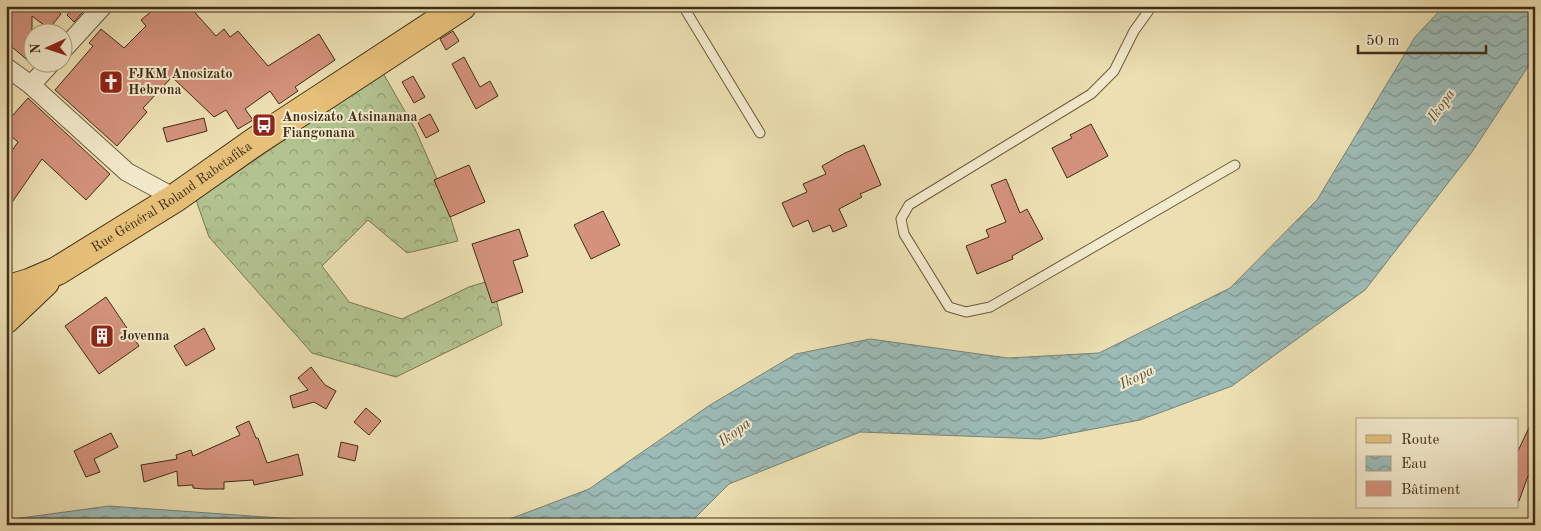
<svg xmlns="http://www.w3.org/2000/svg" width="1541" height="531" font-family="'Old Standard TT',serif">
<defs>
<pattern id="forest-crowns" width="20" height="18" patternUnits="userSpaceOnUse" patternTransform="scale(1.25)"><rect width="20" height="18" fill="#b2c390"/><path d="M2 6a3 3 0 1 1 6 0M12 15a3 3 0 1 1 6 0" fill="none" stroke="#929f75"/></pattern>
<pattern id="water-waves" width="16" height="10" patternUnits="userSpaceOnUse" patternTransform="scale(1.25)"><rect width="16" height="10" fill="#9cbbb6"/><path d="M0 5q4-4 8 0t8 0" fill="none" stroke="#819893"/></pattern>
</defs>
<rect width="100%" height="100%" fill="#ece0b2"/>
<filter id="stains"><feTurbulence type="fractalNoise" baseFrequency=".004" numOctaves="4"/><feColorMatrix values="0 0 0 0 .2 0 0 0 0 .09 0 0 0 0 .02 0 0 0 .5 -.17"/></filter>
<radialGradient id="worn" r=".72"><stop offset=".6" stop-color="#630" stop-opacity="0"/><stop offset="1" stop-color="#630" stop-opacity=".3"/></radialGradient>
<polygon fill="url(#forest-crowns)" stroke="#7a7854" points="383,73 415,129 441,188 458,241 407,253 368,220 322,266 349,302 402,319 469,287 492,280 502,325 396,377 312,353 209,237 196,200"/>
<g fill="url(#water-waves)" stroke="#788276">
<polygon points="1444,6 1535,6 1535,56 1472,152 1365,290 1232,386 1140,420 1041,439 860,432 729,484 688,525 494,525 589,489 710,405 796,354 870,339 1008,358 1099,353 1230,288 1317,200 1415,37"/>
<polygon points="109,506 379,525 6,525 6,520"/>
</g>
<g fill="#d4927c" stroke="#412d17">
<polygon points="14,6 52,6 61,14 49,29 32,16 32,64 6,42 6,15"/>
<polygon points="74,6 88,6 74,22 67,15"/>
<polygon points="158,6 189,6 216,36 224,29 230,37 238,31 268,66 319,34 335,60 295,87 298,91 279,104 270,91 245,109 253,120 238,129 226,110 214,117 172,77 143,108 147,112 117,146 55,90 93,46 89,43 101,29 124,48 146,26 141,20"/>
<polygon points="453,31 459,41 446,50 440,39"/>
<polygon points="464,57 480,87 490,81 498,96 476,109 452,64"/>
<polygon points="413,76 425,97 414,103 402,82"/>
<polygon points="28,98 110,174 86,200 42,159 6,211 6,159 18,142 6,132 6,123"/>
<polygon points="430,114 439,131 426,138 417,121"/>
<polygon points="204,118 207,131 167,142 163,128"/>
<polygon points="1091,124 1108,156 1067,178 1052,148 1072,138 1070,135"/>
<polygon points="864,145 881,185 860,194 862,197 839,209 847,226 833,232 830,225 813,232 808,220 793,227 782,203 807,192 803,184 826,174 822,166 845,153"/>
<polygon points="469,165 485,202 450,217 434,180"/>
<polygon points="1006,179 1020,213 1027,209 1043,239 1012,256 1013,259 977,274 966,246 989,237 986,230 1006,222 991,185"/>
<polygon points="603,211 620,245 591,259 574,225"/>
<polygon points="519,229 528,256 513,261 523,292 492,303 472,244"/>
<polygon points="106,297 139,346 99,374 65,326"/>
<polygon points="204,328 215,349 186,366 174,346"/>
<polygon points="311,367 325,385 336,391 326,409 314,402 293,408 290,396 308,390 298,378"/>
<polygon points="366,408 381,421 369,435 354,422"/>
<polygon points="1535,415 1535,479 1528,476 1519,501 1517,501 1517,453"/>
<polygon points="249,421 256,438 258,438 267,463 298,454 303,475 254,485 253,480 224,482 224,489 204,489 193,488 193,485 178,486 177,471 144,482 141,465 177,459 176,455 191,450 193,456 240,435 236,427"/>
<polygon points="111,433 118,447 94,459 100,472 86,477 74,451"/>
<polygon points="341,442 358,446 355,461 338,457"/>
</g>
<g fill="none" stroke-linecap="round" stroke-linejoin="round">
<g stroke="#6c5a3e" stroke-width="11">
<g id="lane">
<polyline points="683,6 760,133"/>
<polyline points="1152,6 1134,31 1114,71 1091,94 909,205 901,219 904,234 949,307 966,312 990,307 1235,165"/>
</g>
</g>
<g stroke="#6c5a3e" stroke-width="20">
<g id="street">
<polyline points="62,51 103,6"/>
<polyline points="52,62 31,85 127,172 175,198"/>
<polyline points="6,67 31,85"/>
</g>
</g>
<g stroke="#412d17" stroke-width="30">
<g id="primary">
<path id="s1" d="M6 290 29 283 57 271 175 198 256 141 462 6"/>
<polyline points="6,319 45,282"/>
</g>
</g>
<use href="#lane" stroke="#f3ebcd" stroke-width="9"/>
<use href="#street" stroke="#f3ebcd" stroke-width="18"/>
<use href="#primary" stroke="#e6c079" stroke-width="28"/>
</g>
<defs>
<g id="church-square" transform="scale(1.25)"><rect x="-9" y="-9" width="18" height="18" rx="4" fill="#8f2418" stroke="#f3ebcd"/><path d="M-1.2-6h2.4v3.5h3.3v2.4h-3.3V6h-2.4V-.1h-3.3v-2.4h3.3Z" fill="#fff"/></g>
<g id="bus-square" transform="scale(1.25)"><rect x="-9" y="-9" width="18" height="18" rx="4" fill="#8f2418" stroke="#f3ebcd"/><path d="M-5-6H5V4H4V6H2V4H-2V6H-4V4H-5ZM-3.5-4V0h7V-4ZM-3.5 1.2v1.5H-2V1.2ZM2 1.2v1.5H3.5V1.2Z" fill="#fff"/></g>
<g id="building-square" transform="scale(1.25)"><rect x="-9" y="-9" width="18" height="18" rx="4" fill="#8f2418" stroke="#f3ebcd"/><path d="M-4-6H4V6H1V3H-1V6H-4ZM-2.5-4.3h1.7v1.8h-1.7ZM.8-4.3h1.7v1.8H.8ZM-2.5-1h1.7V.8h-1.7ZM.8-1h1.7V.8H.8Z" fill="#fff"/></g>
</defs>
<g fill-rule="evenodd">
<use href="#church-square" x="111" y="82"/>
<use href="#bus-square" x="264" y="125"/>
<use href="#building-square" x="102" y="336"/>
</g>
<g text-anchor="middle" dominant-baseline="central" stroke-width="4" stroke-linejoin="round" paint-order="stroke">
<g font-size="14" font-weight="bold" fill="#412d17" stroke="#f3ebcd" text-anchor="start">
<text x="128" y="74">FJKM Anosizato<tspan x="128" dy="16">Hebrona</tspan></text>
<text x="282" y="117">Anosizato Atsinanana<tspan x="282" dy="16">Fiangonana</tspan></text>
<text x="120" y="336">Jovenna</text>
</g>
<g font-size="14" fill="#412d17" stroke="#f3ebcd">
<text stroke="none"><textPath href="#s1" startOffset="191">Rue Général Roland Rabetafika</textPath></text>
</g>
<g font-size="15" font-style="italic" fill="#58503f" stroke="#f3ebcd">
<text transform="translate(1442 106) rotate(-55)">Ikopa</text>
<text transform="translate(1137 378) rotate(-26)">Ikopa</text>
<text transform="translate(735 433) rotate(-37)">Ikopa</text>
</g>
</g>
<rect width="1541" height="531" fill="none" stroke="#ece0b2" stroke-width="25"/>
<rect x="8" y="8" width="1526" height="516" fill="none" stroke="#412d17" stroke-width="2.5"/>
<rect x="12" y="12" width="1516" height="506" fill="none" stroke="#412d17"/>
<rect x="1356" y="418" width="162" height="90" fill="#f3ebcd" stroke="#ac9f84"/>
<rect x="1366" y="435" width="25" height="8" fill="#e6c079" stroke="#ac9f84"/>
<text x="1401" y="444" font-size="15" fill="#412d17">Route</text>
<rect x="1366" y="456" width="25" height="15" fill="url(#water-waves)" stroke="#ac9f84"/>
<text x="1401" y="468" font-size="15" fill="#412d17">Eau</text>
<rect x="1366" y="481" width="25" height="15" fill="#d4927c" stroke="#ac9f84"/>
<text x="1401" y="494" font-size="15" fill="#412d17">Bâtiment</text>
<g transform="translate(48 48) rotate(267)"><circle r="24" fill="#f3ebcd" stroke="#ac9f84"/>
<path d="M0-4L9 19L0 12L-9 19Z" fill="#8f2418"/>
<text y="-8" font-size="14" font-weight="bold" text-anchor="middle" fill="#412d17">N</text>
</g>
<path d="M1358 45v8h128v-8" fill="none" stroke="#412d17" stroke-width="2.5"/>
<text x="1366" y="45" font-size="15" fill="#412d17" stroke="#f3ebcd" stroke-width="4" paint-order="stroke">50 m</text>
<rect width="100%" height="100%" filter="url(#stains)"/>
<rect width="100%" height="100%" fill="url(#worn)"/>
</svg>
